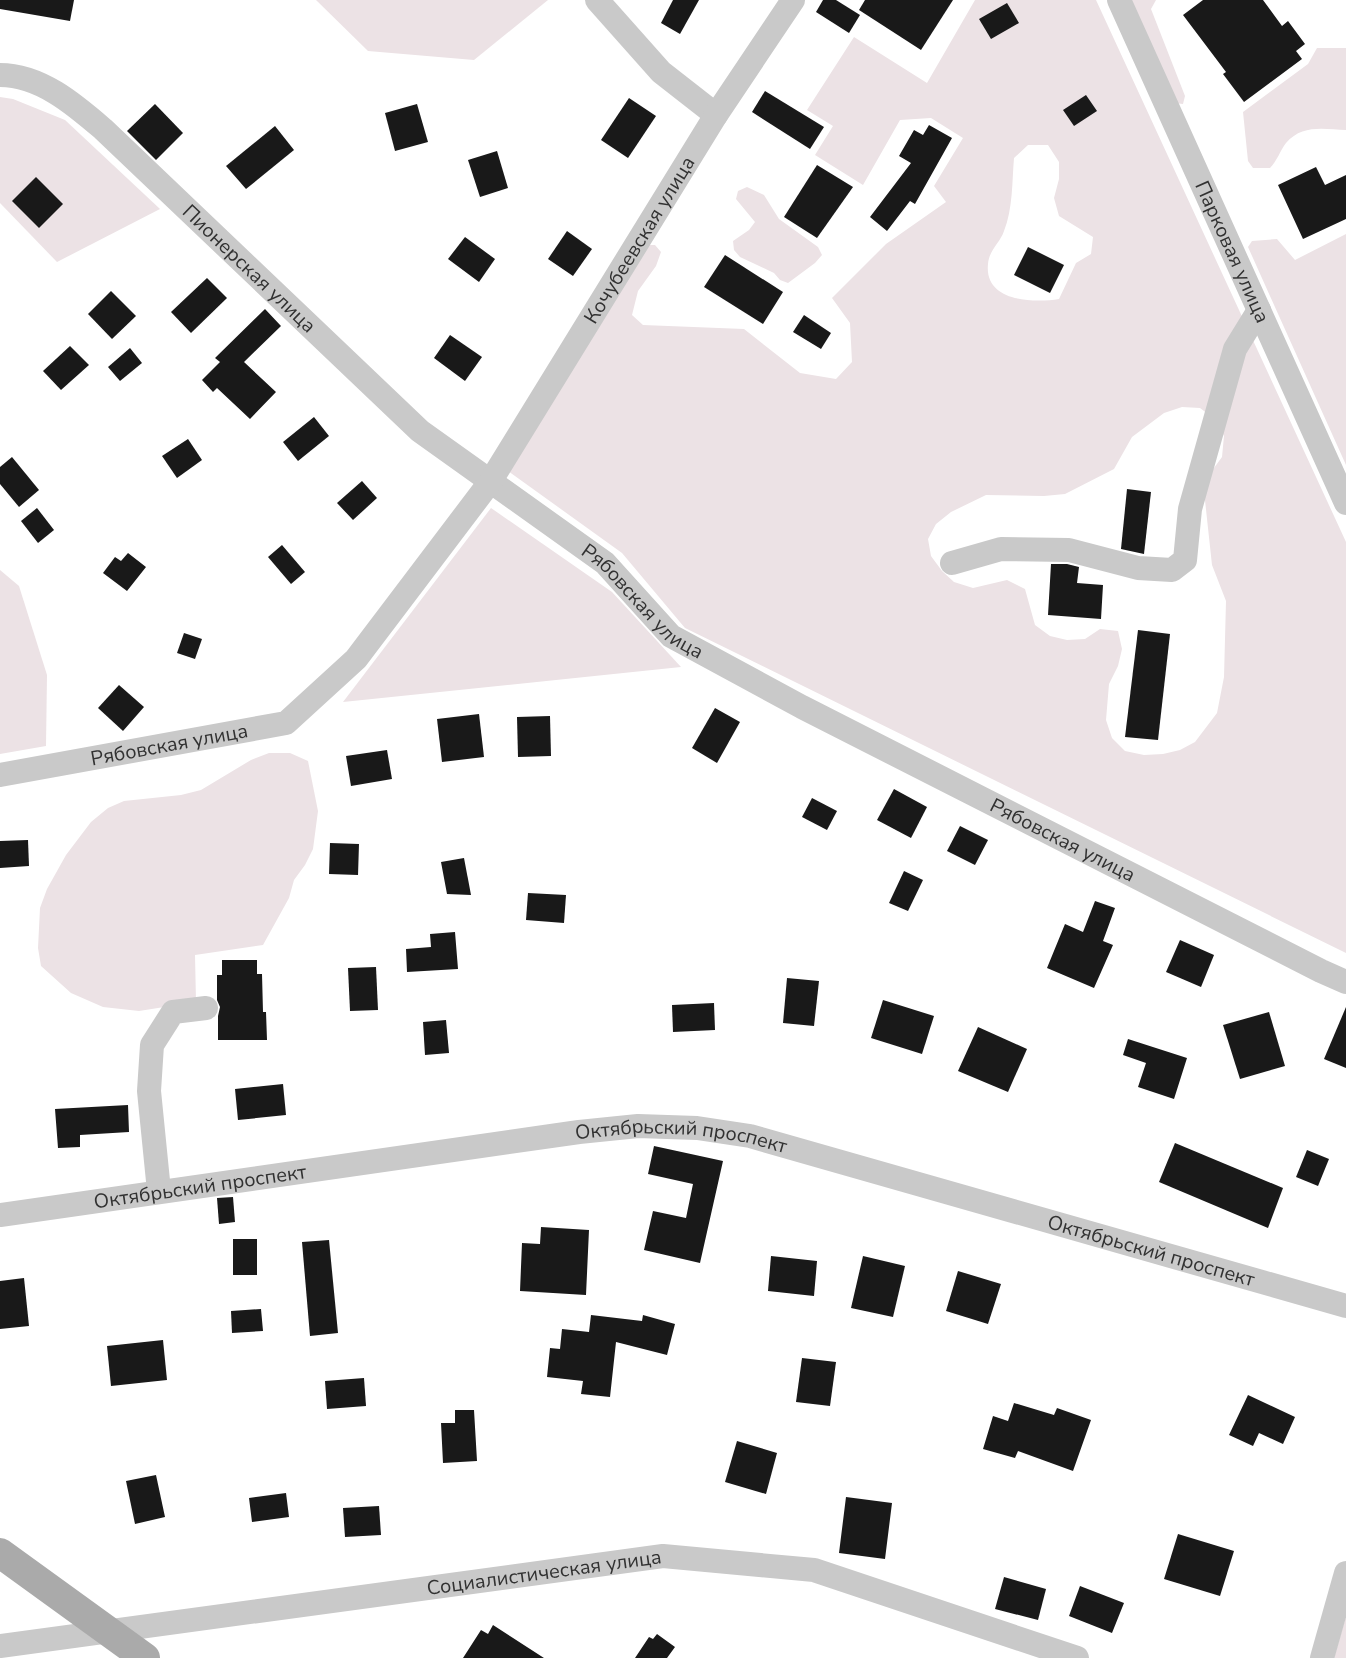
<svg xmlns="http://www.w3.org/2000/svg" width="1346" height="1658" font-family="'Nunito Sans',sans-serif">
<rect width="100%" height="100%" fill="#fff"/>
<g fill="#ece2e5" fill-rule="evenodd">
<polygon points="316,0 548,0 474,60 368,51"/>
<path d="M975 0H1096L1346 542V953L685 628 622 553 508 471 645 245H655L661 252 656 266 638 291 632 315 643 325 744 329 800 373 836 379 852 362 850 323 832 298 886 244 946 202 934 186 963 138 931 118 900 120 863 185 815 155 833 126 807 110 854 37 927 83ZM1028 145H1048L1059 162V179L1054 198 1059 216 1093 237 1091 254 1076 263 1059 299C1034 303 984 302 988 264 989 250 1000 243 1004 231 1013 209 1012 181 1014 158ZM1182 407 1200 408 1216 420 1224 436 1222 457 1211 472 1204 491 1212 565 1226 601 1224 677 1217 713 1195 742 1180 750 1163 754 1144 755 1125 751 1112 738 1106 720 1109 684 1118 666 1122 649 1118 631 1100 629 1085 639 1067 640 1050 636 1035 625 1025 589 1007 580 973 588 954 582 942 571 931 556 928 539 936 524 951 512 986 495 1044 496 1065 494 1114 469 1132 437 1164 413Z"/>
<polygon points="1129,0 1156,0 1151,9 1185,96 1183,104 1174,103"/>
<path d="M1317 48H1346V130C1324 129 1302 124 1286 143 1280 151 1277 161 1270 168H1253L1248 161 1243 112 1308 64Z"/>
<polygon points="0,97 13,99 65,120 160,209 57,262 0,203"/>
<polygon points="747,187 764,195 779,219 818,247 822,255 815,263 788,283 780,280 774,273 740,257 734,250 733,241 749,230 755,222 736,199 738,191"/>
<polygon points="1346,234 1346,465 1248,247 1252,241 1277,239 1295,260"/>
<polygon points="491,508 612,592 681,667 343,702"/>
<polygon points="0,570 19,586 47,675 46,746 0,754"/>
<polygon points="269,753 290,753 308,761 318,811 313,849 305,865 294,880 289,898 263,945 195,955 196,1002 139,1011 103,1007 71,993 41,966 38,948 40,908 47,889 66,855 91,822 108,808 124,801 181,795 201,790 251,760"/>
<polygon points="1346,1616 1346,1658 1334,1658"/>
</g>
<g fill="#191919">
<polygon points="0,0 74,0 70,21 0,9"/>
<polygon points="673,0 699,0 680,34 661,23"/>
<polygon points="823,0 836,0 860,15 849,33 816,12"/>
<polygon points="865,0 953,0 921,50 859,10"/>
<polygon points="1203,0 1263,0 1282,26 1288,21 1305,44 1296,51 1302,59 1244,102 1223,74 1226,72 1183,15"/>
<polygon points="1007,3 1019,23 991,39 979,19"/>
<polygon points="765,91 824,127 810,149 752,112"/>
<polygon points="1086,95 1097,111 1074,126 1063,110"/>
<polygon points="629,98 656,116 628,158 601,140"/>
<polygon points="155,104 183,133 156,160 127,131"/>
<polygon points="417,104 428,142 395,151 385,113"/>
<polygon points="929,125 952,138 915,204 910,201 887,231 870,217 911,163 899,156 914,130 923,135"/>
<polygon points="275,126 294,150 246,189 226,166"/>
<polygon points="497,151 508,188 480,197 468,160"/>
<polygon points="817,165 853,187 817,238 784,217"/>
<polygon points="1316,167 1325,185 1346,175 1346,219 1303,239 1278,185"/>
<polygon points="36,177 63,204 39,228 12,201"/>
<polygon points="567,231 592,249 573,276 548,259"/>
<polygon points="465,237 495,259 479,282 448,259"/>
<polygon points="1028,247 1064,265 1050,293 1014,275"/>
<polygon points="725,255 783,292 763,324 704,287"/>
<polygon points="207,278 227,298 191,333 171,312"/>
<polygon points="111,291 136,316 112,339 88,314"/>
<polygon points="265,309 281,326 244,362 276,392 250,419 217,388 213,392 202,380 220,362 215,358"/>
<polygon points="804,315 831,333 821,349 793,332"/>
<polygon points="450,335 482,357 465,381 434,358"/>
<polygon points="70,346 89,365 61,390 43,371"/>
<polygon points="130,348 142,363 120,381 108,367"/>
<polygon points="314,417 329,436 298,461 283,442"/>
<polygon points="188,439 202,460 177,478 162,456"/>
<polygon points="12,457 39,490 19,507 0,484 0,467"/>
<polygon points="362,481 377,498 353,520 337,503"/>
<polygon points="1127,489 1151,492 1144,554 1121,549"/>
<polygon points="37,508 54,530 38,543 21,521"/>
<polygon points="282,545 305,572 291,584 268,557"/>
<polygon points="128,553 146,567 127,591 103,573 115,557 121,561"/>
<polygon points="1051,564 1067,564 1079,567 1077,583 1103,585 1101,619 1048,615"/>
<polygon points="1138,630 1170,634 1158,740 1125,737"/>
<polygon points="184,633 202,639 195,659 177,653"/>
<polygon points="119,685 144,707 123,731 98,708"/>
<polygon points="715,708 740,722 717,763 692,748"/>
<polygon points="479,714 484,757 442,762 437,719"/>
<polygon points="550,716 551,756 518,757 517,717"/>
<polygon points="387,750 392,779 351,786 346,756"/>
<polygon points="894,789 927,807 911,838 877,820"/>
<polygon points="812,798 837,811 827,830 802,817"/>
<polygon points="960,826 988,840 975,865 947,851"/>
<polygon points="28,840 29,866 0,868 0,841"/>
<polygon points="330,843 359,844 358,875 329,874"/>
<polygon points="464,858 471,895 447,894 441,862"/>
<polygon points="904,871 923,880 908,911 889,903"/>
<polygon points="528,893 566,895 564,923 526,920"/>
<polygon points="1095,901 1115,908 1103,941 1113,945 1094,988 1047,968 1065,924 1083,932"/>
<polygon points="455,932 458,969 407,972 406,949 431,947 430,934"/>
<polygon points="1180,940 1214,955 1201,987 1166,972"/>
<polygon points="222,960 257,960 257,974 262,974 263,1012 266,1012 267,1040 218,1040 218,1016 220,1007 217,1000 217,975 222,975"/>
<polygon points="376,967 378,1010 350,1011 348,968"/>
<polygon points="787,978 819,981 814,1026 783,1023"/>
<polygon points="883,1000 934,1016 922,1054 871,1038"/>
<polygon points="714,1003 715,1030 673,1032 672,1005"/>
<polygon points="1346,1007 1346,1068 1324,1059"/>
<polygon points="1269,1012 1285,1066 1240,1079 1223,1025"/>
<polygon points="446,1020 449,1053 425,1055 423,1022"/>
<polygon points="978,1027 1027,1049 1008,1092 958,1071"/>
<polygon points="1128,1039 1187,1058 1174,1099 1138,1087 1146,1063 1123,1055"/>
<polygon points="283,1084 286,1115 238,1120 235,1089"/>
<polygon points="128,1105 129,1132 80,1135 80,1147 58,1148 55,1109"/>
<polygon points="1175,1143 1283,1188 1268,1228 1159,1182"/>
<polygon points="654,1146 723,1161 700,1263 644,1250 653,1211 686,1218 693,1184 648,1174"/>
<polygon points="1307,1150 1329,1159 1318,1186 1296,1177"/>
<polygon points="233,1197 235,1222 219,1224 217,1198"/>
<polygon points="541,1227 589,1230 586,1295 520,1291 522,1243 540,1244"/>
<rect x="233" y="1239" width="24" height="36"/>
<polygon points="329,1240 338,1333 310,1336 302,1242"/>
<polygon points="771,1256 817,1261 814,1296 768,1291"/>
<polygon points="863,1256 905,1266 893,1317 851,1308"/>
<polygon points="958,1271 1001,1284 988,1324 946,1311"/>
<polygon points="24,1278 29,1326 0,1329 0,1281"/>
<polygon points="261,1309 263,1331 232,1333 231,1311"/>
<polygon points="591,1315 642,1321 643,1315 675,1324 667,1355 616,1342 610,1397 581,1394 583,1381 547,1377 550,1348 560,1349 562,1329 589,1332"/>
<polygon points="163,1340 167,1380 111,1386 107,1346"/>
<polygon points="802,1358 836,1362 830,1406 796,1402"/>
<polygon points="364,1378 366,1406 327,1409 325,1381"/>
<polygon points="1248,1395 1295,1417 1283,1444 1259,1433 1253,1446 1229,1435"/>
<polygon points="1014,1403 1054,1415 1057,1408 1091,1420 1073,1471 1018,1451 1015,1458 983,1449 993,1416 1008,1421"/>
<polygon points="455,1410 474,1410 477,1461 443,1463 441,1423 455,1423"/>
<polygon points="737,1441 777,1453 766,1494 725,1482"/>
<polygon points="156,1475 165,1517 135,1524 126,1481"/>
<polygon points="286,1493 289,1517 252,1522 249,1498"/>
<polygon points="846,1497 892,1503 885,1559 839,1553"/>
<polygon points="379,1506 381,1535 345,1537 343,1508"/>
<polygon points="1178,1534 1234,1551 1220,1596 1164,1579"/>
<polygon points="1004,1577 1046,1589 1038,1620 995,1609"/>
<polygon points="1080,1586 1124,1603 1112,1633 1069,1616"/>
<polygon points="493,1625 544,1658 463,1658 481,1630 488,1634"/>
<polygon points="657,1634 675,1647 667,1658 635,1658 649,1637 653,1639"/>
</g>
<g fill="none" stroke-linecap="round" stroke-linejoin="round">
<g stroke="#c9c9c9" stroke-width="24">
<polyline points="597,0 661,72 716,115"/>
<path id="s1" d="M1119 0 1346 503"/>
<path id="s2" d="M0 75C40 75 74 104 103 129L420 431 605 563 671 636 802 707 1321 971 1346 982"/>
<polyline points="952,563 1001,549 1069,550 1138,568 1172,570 1185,560 1190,509 1235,349 1259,310"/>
<path id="s3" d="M0 775 286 723 356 659 490 482 716 115 793 0"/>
<polyline points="159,1191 149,1091 152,1045 173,1012 206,1008"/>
<path id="s4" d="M0 1215 579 1132 638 1126 697 1128 750 1136 1346 1306"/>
<path id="s5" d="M0 1646 663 1556 814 1570 1077 1658"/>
<polyline points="1322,1658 1346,1573"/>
</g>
<polyline stroke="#aaa" stroke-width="30" points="0,1553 145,1658"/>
</g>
<g text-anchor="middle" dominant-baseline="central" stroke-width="6" stroke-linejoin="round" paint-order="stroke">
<g font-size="20" fill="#323232" stroke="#fff">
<text stroke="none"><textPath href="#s3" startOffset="892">Кочубеевская улица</textPath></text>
<text stroke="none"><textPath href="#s1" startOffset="276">Парковая улица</textPath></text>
<text stroke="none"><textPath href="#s2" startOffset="321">Пионерская улица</textPath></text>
<text stroke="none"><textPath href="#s2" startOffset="838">Рябовская улица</textPath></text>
<text stroke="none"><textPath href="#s3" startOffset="172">Рябовская улица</textPath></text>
<text stroke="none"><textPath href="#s2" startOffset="1324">Рябовская улица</textPath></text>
<text stroke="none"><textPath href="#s4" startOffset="688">Октябрьский проспект</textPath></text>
<text stroke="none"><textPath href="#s4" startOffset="202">Октябрьский проспект</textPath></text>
<text stroke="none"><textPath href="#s4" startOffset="1174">Октябрьский проспект</textPath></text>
<text stroke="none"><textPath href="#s5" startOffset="549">Социалистическая улица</textPath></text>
</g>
</g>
</svg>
